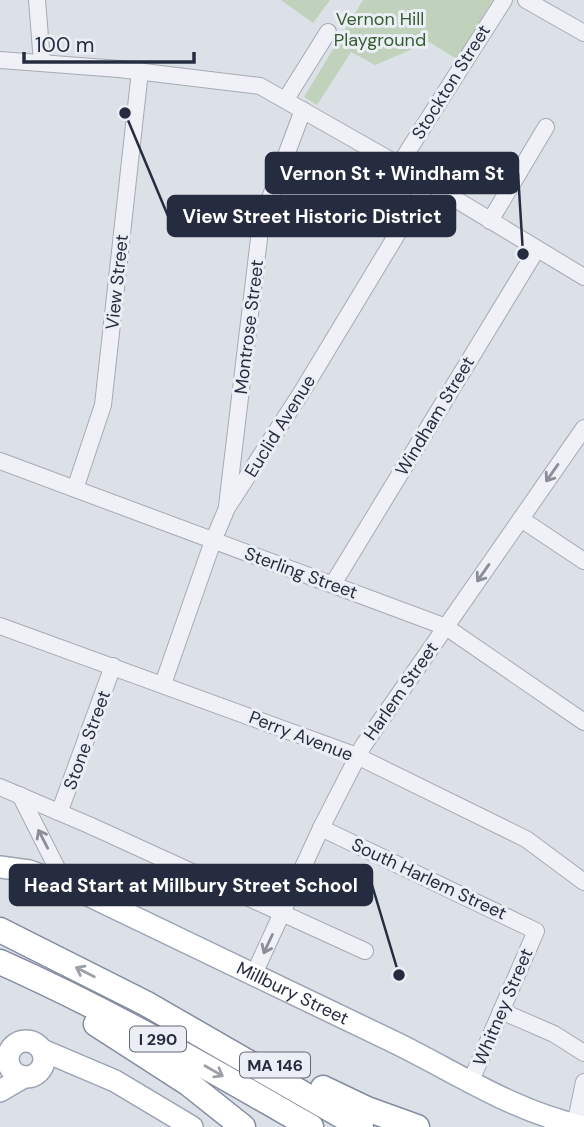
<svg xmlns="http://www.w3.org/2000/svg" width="584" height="1127" font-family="'DM Sans',sans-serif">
<rect width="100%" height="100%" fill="#dce0e7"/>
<g fill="#c0d2bc">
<polygon points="281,0 330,0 313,23"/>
<polygon points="363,0 493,0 457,59 429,42 375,65 351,52 317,105 304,97"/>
</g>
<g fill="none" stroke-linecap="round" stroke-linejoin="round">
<g stroke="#a5aab5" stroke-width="18">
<g id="minor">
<polyline points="37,0 42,62"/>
<polyline points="526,0 584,33"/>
<polyline points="0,60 119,69 260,86 399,165 584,277"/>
<polyline points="286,99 328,32"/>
<polyline points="399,165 504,0"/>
<polyline points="490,221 546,127"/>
<polyline points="0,461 446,627 584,722"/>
<polyline points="75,489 103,405 140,71"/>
<polyline points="227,506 261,222 303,110"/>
<polyline points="521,519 584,561"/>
<polyline points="333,584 537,249"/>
<polyline points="0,626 357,756 526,839 584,882"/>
<polyline points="163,684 213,541 227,508 303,390 428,183"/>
<polyline points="0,787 89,825 365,951"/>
<polyline points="20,795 65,884"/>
<polyline points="58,812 62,805 113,666"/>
<polyline points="321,828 536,931 470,1083"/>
<polyline points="254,974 321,828 363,746 584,428"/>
<polyline points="501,1011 554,1034 584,1053"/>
<polyline points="575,1125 584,1082"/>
</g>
</g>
<g stroke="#9aa3b4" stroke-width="24">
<g id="major">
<path id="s1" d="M0 867 29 871 65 884C176 937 286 990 396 1043 461 1075 511 1110 584 1127"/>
<circle cx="26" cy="1059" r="18"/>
<polyline points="42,1050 115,1081 192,1127"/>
<polyline points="0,1091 24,1077"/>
</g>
</g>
<g stroke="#828b9f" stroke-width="27">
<g id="highway">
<polyline points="0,930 145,1003 361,1127"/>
<path d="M0 962C108 1010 209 1068 311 1127"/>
<polyline points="96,1024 189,1084 243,1127"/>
<polyline points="323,1088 367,1109 417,1127"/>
</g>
</g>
<use href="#minor" stroke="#eff1f6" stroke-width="16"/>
<use href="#major" stroke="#fff" stroke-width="21"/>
<use href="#highway" stroke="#fff" stroke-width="24"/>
</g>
<defs><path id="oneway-shaft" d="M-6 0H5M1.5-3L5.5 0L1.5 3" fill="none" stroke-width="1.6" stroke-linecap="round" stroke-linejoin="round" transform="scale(1.75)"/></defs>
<g stroke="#8a8e9a">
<use href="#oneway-shaft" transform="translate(552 473) rotate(125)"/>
<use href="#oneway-shaft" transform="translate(483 573) rotate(125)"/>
<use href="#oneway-shaft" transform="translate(43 839) rotate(-117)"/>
<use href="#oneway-shaft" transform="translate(268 944) rotate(115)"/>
</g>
<g stroke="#9da0a9">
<use href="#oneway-shaft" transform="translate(85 972) rotate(-153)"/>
<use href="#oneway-shaft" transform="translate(214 1071) rotate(30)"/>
</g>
<g text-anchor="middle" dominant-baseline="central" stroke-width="6" stroke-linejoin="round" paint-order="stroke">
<g fill="#ebeff5" stroke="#606676" stroke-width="2">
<rect x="130" y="1026.5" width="56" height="25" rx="5"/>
<rect x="240" y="1052.5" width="70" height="25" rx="5"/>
</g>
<g font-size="16" font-weight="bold" fill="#252c3f">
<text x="158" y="1039">I 290</text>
<text x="275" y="1065">MA 146</text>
</g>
<g font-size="18" fill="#365c31" stroke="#ebeff5">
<text x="380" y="19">Vernon Hill<tspan x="380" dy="21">Playground</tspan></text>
</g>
<g font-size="18" fill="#252c3f" stroke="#ebeff5">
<text transform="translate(451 82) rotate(-58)">Stockton Street</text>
<text transform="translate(117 282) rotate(-84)">View Street</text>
<text transform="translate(249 327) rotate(-83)">Montrose Street</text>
<text transform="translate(435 416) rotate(-59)">Windham Street</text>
<text transform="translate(280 426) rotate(-58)">Euclid Avenue</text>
<text transform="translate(301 573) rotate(20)">Sterling Street</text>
<text transform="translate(401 691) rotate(-55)">Harlem Street</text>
<text transform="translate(301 736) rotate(21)">Perry Avenue</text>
<text transform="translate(87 740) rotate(-70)">Stone Street</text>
<text transform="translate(429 879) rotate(25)">South Harlem Street</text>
<text stroke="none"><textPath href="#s1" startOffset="320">Millbury Street</textPath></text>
<text transform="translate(503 1007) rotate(-67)">Whitney Street</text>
</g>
</g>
<path fill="none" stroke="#252c3f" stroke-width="2.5" d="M523 254L518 173M125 113L168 216M399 975L372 885"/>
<g fill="#252c3f" stroke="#ebeff5" stroke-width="2.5">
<circle cx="523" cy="254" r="7"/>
<circle cx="125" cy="113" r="7"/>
<circle cx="399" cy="975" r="7"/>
</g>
<g fill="#252c3f" stroke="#252c3f" stroke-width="2.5">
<rect x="266" y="153" width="252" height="40" rx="7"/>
<rect x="168" y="196" width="287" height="40" rx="7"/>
<rect x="10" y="865" width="362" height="40" rx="7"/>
</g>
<g font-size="19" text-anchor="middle" font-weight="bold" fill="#fff">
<text x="392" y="180">Vernon St + Windham St</text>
<text x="312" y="223">View Street Historic District</text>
<text x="191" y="892">Head Start at Millbury Street School</text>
</g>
<path d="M24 52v10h170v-10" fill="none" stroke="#252c3f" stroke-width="3.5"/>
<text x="35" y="52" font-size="21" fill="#252c3f" stroke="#ebeff5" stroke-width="5" paint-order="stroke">100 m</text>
</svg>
